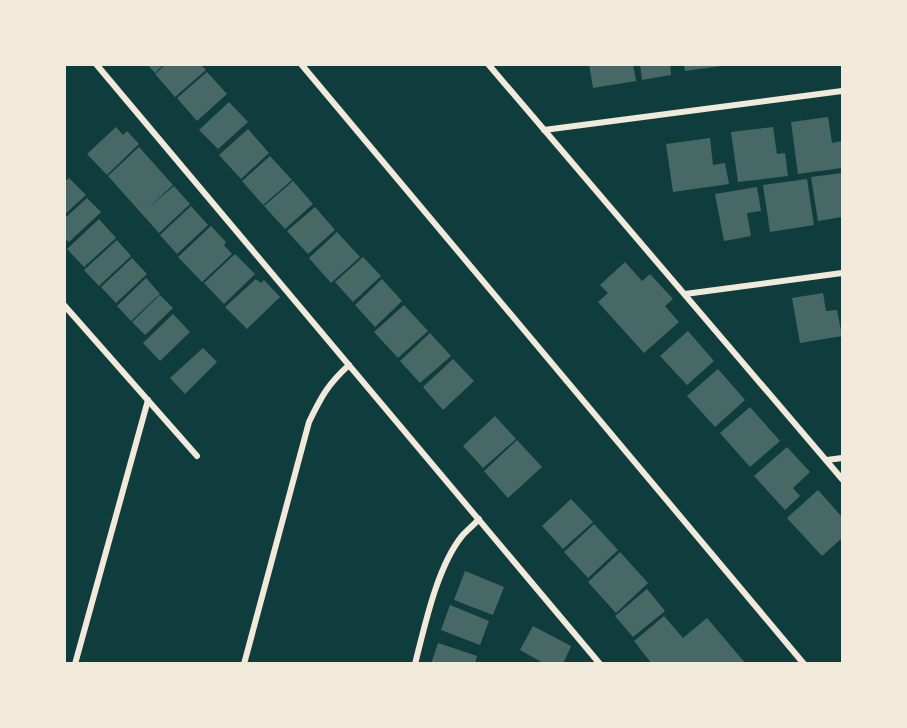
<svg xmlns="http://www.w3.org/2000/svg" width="907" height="728" font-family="'DM Sans',sans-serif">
<rect width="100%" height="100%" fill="#0f3d3e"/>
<g fill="#486865">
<polygon points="147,64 164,64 155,73"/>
<polygon points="166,64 200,64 206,70 175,97 155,74"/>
<polygon points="589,64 633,64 636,81 593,88"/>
<polygon points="640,64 670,64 671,75 642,80"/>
<polygon points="684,64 721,64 721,66 685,71"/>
<polygon points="207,72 227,94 197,121 177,98"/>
<polygon points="229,102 248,122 218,149 199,130"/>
<polygon points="828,117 832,143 842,141 842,168 798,174 791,122"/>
<polygon points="116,127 123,135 127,131 139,144 107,175 87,154"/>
<polygon points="773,127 777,154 785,153 788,176 738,182 731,132"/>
<polygon points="248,129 269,153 241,179 219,155"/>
<polygon points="710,138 713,165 725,163 729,184 673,192 666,144"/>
<polygon points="139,147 173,185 148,208 174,186 190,204 159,233 108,176"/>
<polygon points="270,156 292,180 263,205 242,181"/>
<polygon points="842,173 842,217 818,221 811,177"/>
<polygon points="69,178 86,195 64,215 64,182"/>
<polygon points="807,179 814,225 770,232 763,185"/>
<polygon points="293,181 313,204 285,229 264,206"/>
<polygon points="757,187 761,211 747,213 751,236 724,241 715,194"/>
<polygon points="87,198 101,212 69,242 64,238 64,219"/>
<polygon points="191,206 208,225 177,254 160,235"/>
<polygon points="315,207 335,230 308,254 287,231"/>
<polygon points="99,219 116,238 84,267 67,249"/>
<polygon points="211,226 226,242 224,245 232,254 202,282 178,257"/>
<polygon points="337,232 360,257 331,283 309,258"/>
<polygon points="117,240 131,256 99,286 84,270"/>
<polygon points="235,254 255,274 224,304 204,283"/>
<polygon points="363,257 381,276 353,302 335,282"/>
<polygon points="132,258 147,274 116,303 101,287"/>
<polygon points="625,262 642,281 650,274 673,299 665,306 679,322 644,353 598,302 608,293 600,285"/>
<polygon points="146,278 160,294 131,321 117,306"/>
<polygon points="256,279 261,283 264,280 280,297 247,329 225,307"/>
<polygon points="382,279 402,301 375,327 355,305"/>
<polygon points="823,293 826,311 837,310 842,336 800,343 792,298"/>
<polygon points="160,295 173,308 145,335 132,322"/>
<polygon points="404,305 428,331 398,358 374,332"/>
<polygon points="173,314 190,332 160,361 143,343"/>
<polygon points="688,331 714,361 687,385 660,356"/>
<polygon points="430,333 451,356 420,383 400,361"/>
<polygon points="203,348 217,362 185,394 170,378"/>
<polygon points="453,359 474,381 443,410 423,387"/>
<polygon points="718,369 745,400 715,427 687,396"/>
<polygon points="750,407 780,441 750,467 720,433"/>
<polygon points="495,416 516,439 483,468 463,446"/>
<polygon points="517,440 542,467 508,498 484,471"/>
<polygon points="787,447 810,472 793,488 800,496 785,510 754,476"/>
<polygon points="818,490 842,517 842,538 822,556 787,518"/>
<polygon points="571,499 593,522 563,549 542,526"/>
<polygon points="594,524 618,550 588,578 564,552"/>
<polygon points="620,552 648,583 616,613 588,582"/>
<polygon points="465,571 504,587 493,615 454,600"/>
<polygon points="647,589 665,611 633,637 615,616"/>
<polygon points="450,605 489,621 480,645 441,630"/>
<polygon points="664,616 683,638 707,618 746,664 652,664 634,641"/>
<polygon points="533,626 571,646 563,664 545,664 520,650"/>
<polygon points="438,643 477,656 475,664 431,664"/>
</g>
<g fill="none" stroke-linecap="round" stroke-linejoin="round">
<g stroke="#f1e9da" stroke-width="6">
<polyline points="96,64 600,664"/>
<polyline points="301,64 804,664"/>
<polyline points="488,64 842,479"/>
<polyline points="544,130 842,91"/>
<polyline points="685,294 842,273"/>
<polyline points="64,305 197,456"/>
<polyline points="827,460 842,458"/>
<polyline points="75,664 148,400"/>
<path d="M244 664 309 422C321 397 328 384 349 365"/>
<path d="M415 664C425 625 437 567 462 536 467 530 474 525 479 519"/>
</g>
</g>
<rect width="907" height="728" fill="none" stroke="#f1e9da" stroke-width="132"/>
</svg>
